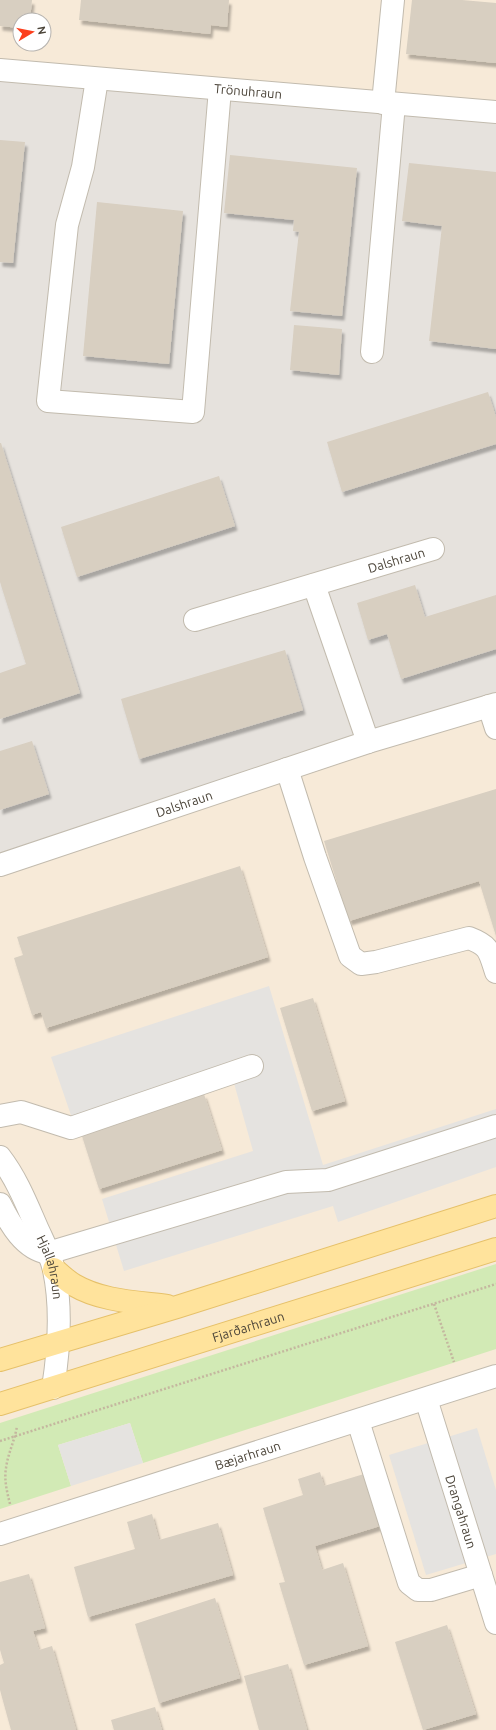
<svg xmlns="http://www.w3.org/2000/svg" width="496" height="1730" font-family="Ubuntu,sans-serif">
<defs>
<filter id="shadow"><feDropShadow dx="2.5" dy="4.5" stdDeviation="1" flood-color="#0004"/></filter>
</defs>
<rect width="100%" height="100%" fill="#f6f3ec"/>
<g fill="#f7ead8" fill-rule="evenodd">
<path d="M0 0H496V116L0 72ZM20 20H44V44H20Z"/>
<polygon points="496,704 496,1730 0,1730 0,862"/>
</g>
<polygon fill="#e6e2dd" points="0,72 496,116 496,704 0,862"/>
<polygon fill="#d2eab5" points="496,1264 496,1349 143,1463 130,1423 58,1445 71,1486 0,1509 0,1423"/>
<g fill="#e5e3e0">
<polygon points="269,986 323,1165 496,1109 496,1167 338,1222 333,1206 124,1271 102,1199 253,1151 232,1076 74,1124 51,1057"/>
<polygon points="130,1423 143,1463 71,1486 58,1445"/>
<polygon points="477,1428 496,1490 496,1554 426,1575 389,1455"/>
</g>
<g fill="#d8cfc1" filter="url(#shadow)">
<polygon points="0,0 32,0 30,20 20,20 20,28 0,26"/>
<polygon points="81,0 229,0 227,27 211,25 210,34 79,20"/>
<polygon points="412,0 462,0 496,3 496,63 406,54"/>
<polygon points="0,140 25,142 13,263 0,262"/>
<polygon points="230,155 357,168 342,316 290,311 299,232 293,231 294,220 224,213"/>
<polygon points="409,163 496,172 496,349 429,341 442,226 402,221"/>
<polygon points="97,202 183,211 169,364 83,356"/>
<polygon points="294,325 342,329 339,375 290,370"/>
<polygon points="488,392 496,417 496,444 342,492 327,442"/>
<polygon points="0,443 1,443 80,693 0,719 0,673 26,664 0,582"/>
<polygon points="219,476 235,526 77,577 61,527"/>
<polygon points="415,585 425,617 496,595 496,649 401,679 387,634 368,640 357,603"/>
<polygon points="285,650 303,710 139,759 121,699"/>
<polygon points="32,741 49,794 0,810 0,751"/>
<polygon points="496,789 496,936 479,881 349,921 324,841"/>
<polygon points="240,866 268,957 46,1028 41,1012 32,1015 14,958 23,955 17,937"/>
<polygon points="313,998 345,1101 312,1111 280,1008"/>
<polygon points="204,1094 222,1150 99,1189 81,1133"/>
<polygon points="320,1472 324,1486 364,1474 380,1526 315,1546 322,1570 343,1563 368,1646 304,1665 279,1583 285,1582 263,1508 303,1495 298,1479"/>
<polygon points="152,1514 159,1540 218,1523 233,1575 88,1617 74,1567 135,1549 127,1522"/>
<polygon points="29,1574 45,1628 33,1631 39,1650 52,1646 76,1730 11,1730 0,1690 0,1665 4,1663 0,1650 0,1582"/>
<polygon points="215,1598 240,1678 159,1703 135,1624"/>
<polygon points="447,1625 476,1714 423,1730 395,1642"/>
<polygon points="288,1664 307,1730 259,1730 244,1676"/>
<polygon points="155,1707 162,1730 114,1730 111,1720"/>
</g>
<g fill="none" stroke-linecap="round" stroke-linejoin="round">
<g stroke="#c2bbae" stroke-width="24">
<g id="minor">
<path id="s1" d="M0 70 496 112"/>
<polyline points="97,79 83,167 67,225 48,401 193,412 220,89"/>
<polyline points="383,103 393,0"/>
<polyline points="372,352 394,104"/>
<polyline points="314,585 368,742"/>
<path id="s2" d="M195 620 433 549"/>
<polyline points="489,706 496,728"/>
<path d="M287 769 315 857 350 956 361 964 376 962 469 938C490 946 489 951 496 972"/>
<path id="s3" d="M0 865 368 742 496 704"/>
<polyline points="0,1116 21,1112 71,1128 252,1066"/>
<path id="s4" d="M0 1157C17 1179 27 1205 38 1230 44 1243 51 1256 54 1270 62 1308 59 1350 53 1388"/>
<path d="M0 1204C10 1224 24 1249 48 1253L286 1182 328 1180 496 1126"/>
<path id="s5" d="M426 1399 496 1623"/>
<polyline points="358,1421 409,1583 418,1590 431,1590 481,1575"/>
<path id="s6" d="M0 1534 496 1376"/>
</g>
</g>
<g stroke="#e6c16a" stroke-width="24">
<g id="major">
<path d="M54 1269C60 1274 67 1281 74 1285 101 1301 136 1302 167 1306"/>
<polyline points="0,1360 177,1307 496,1206"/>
<path id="s7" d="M0 1404 496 1249"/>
</g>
</g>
<g stroke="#c4b79f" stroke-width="2.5" stroke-dasharray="2 2" stroke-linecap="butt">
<polyline points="434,1304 454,1362"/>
<polyline points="0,1441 496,1284"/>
<path d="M10 1504C7 1492 4 1480 6 1468 8 1453 15 1440 17 1426"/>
</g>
<use href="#minor" stroke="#fff" stroke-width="22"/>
<use href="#major" stroke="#ffe39c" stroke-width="22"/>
</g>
<g text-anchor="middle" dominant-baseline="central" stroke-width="3" stroke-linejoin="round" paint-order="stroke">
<g font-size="13" fill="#4b4439" stroke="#fff">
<text stroke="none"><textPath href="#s1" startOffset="249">Trönuhraun</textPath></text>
<text stroke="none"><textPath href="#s2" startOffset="210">Dalshraun</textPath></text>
<text stroke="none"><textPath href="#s3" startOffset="194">Dalshraun</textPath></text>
<text stroke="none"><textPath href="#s4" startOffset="122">Hjallahraun</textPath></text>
<text stroke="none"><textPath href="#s7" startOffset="260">Fjarðarhraun</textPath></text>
<text stroke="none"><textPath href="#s6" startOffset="260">Bæjarhraun</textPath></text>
<text stroke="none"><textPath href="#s5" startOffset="118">Drangahraun</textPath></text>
</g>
</g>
<g transform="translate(32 32) rotate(80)"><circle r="19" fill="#ffffff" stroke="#b7b4b0"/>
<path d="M0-3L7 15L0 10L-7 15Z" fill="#fc3f1d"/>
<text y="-6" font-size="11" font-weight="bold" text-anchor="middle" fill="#4b4439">N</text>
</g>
</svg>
